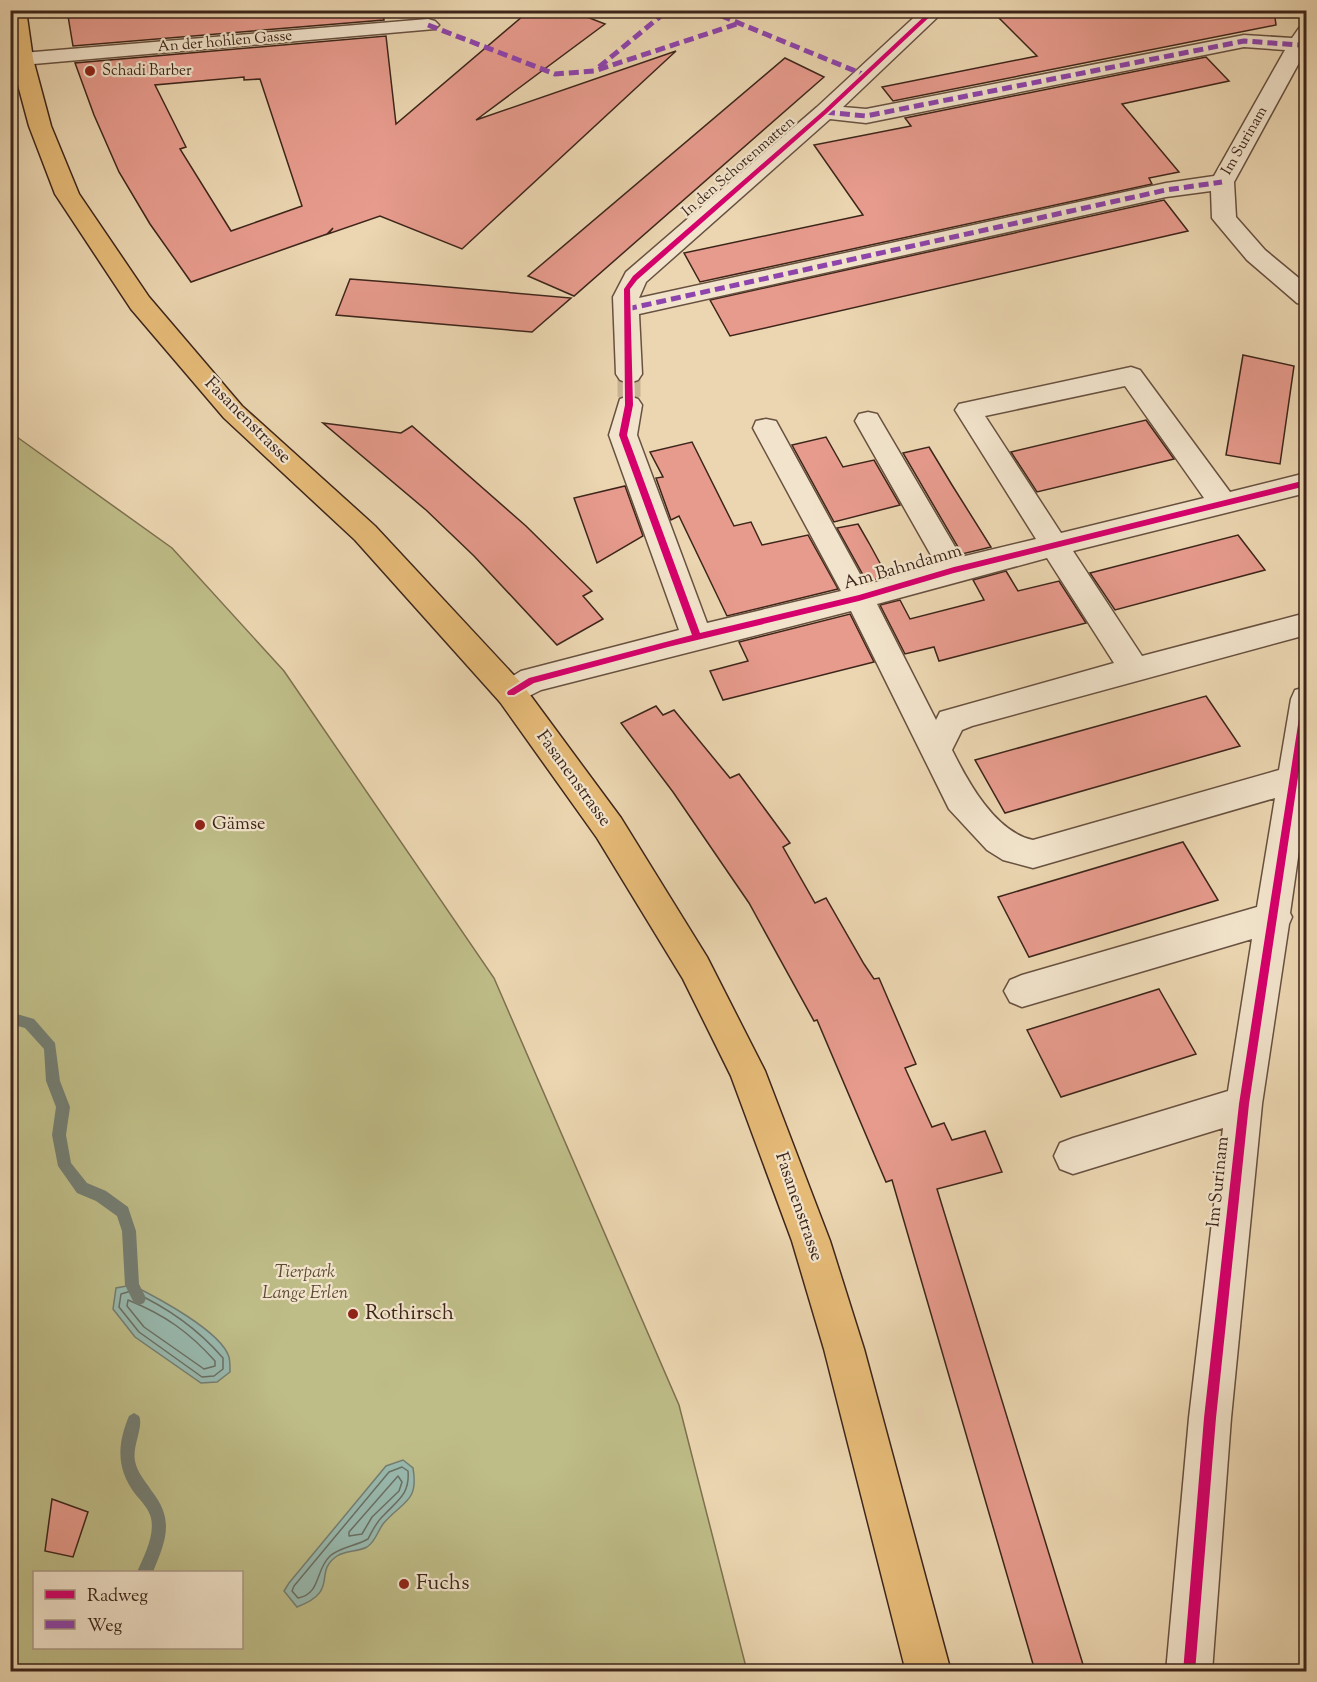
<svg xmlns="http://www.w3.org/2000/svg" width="1317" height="1682" font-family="'Sorts Mill Goudy',serif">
<rect width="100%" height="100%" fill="#ebd6b1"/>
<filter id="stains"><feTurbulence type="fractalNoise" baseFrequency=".00333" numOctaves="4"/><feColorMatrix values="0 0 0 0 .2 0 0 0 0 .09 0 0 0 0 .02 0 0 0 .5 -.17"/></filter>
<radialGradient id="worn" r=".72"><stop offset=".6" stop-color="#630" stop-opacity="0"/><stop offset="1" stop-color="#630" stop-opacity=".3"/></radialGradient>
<path fill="#bebc87" stroke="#7e7050" stroke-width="1.5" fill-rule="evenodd" d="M10 432 172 548 284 671 494 978 679 1405 747 1671H11ZM34 1572H242V1648H34Z"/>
<g fill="#98b9ae" stroke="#747e73" stroke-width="1.5">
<path d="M132 1285C156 1297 221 1331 229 1357 230 1361 230 1367 230 1372L217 1382 201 1383 135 1337 113 1309 116 1288Z"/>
<path d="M403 1460 413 1468C419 1503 402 1501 383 1524 377 1532 376 1541 367 1547 358 1552 346 1550 337 1556 312 1573 341 1590 297 1607L284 1591 289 1583 386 1466Z"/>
</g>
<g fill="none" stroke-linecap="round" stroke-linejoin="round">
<g stroke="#6a6f64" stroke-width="1.5">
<path d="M131 1291C167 1307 197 1328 223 1358V1369L214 1376 202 1377 139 1332 119 1307 121 1294Z"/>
<path d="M128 1300C165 1315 189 1332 215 1361V1366L204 1369 144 1327 127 1306Z"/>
<path d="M402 1467 408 1471C410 1494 398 1500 384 1515 376 1522 373 1530 368 1539 356 1546 340 1547 330 1556 315 1570 321 1594 298 1598L292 1591 294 1586 389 1472Z"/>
<polygon points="398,1476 402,1482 399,1491 372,1517 362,1534 349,1536 349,1532"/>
</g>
<g fill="#747e73" fill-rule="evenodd">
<polygon points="10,1012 34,1019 55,1043 60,1081 70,1107 66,1135 71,1163 87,1183 106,1191 128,1207 136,1231 139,1284 146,1298 144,1303 139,1305 134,1303 125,1285 122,1231 117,1216 96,1201 77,1193 58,1166 52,1135 56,1107 46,1081 44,1049 25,1028 10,1024"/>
<path d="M134 1413 139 1416C144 1426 132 1446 135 1461 137 1472 145 1481 151 1490 175 1520 166 1540 153 1572H137C144 1556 155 1536 151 1518 149 1509 141 1501 136 1495 116 1469 117 1445 129 1416Z"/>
</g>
</g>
<g fill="#e79b8d" stroke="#3d251a" stroke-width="1.5" fill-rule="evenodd">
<polygon points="67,10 383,10 384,20 73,46"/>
<path d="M530 10H569L605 24 476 120 676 51 462 249 380 216 328 234 333 228 327 234 191 282 150 224 119 172 94 115 75 63 386 36 396 124ZM244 77V80L260 79 302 206 231 231 180 149 186 147 155 85Z"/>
<polygon points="991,10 1274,10 1276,25 893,101 882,87 1037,56"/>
<polygon points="1206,57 1229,81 1122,104 1179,172 1149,178 1152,184 700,282 684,253 863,215 814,145 911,126 905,118"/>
<polygon points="785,58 824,77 574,296 528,276"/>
<polygon points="1164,200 1188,231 730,336 710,300"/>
<polygon points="350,279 414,284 571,298 532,332 336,315"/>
<polygon points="1243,355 1294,366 1280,464 1226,455"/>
<polygon points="1146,420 1174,459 1037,492 1011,452"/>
<polygon points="323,423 401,433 412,426 526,526 592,591 583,596 603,619 557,645 474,556 426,510"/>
<polygon points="826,437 843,467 874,460 900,505 834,522 792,445"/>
<polygon points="692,442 734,526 751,522 762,545 808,535 838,589 727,616 679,516 671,520 656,478 663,477 650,452"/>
<polygon points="929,447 952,485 991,547 962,554 903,453"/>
<polygon points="625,486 643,536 597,563 574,498"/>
<polygon points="858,524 869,543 887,576 867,582 837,528"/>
<polygon points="1238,535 1265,570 1115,610 1090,573"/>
<polygon points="1006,571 1018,591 1059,581 1086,623 939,661 934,647 905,654 880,605 900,600 910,619 984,600 973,580"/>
<polygon points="850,614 874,662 723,700 710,671 748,661 739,642"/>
<polygon points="1206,696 1240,746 1005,813 975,760"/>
<polygon points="656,706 663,715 674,710 730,778 739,774 790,843 783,847 815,903 826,898 864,964 874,979 879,978 916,1064 905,1068 932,1127 944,1123 952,1140 985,1131 1002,1172 937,1189 1085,1671 1035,1671 892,1180 886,1182 817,1020 814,1021 749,903 673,792 621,723"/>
<polygon points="1183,842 1218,900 1029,957 998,897"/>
<polygon points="1159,989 1196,1054 1061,1097 1027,1030"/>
<polygon points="52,1499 88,1512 73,1557 45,1551"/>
</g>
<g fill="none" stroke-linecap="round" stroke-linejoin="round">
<polyline stroke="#c8b393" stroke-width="23" stroke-dasharray="23 12" stroke-linecap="butt" points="629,374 629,405"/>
<g stroke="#685140" stroke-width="3">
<g id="minor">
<path d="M922 10H945L843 107 866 109 1244 35 1292 38 1299 28 1306 26V50L1234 182 1236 217 1265 250 1306 284V305L1297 303 1247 260 1216 223 1212 218 1211 191 1166 197 639 314 642 374 638 380 629 383 620 380 616 374 613 297 626 272 817 107ZM1244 47 1285 50 1214 176 1166 183 639 298 646 282 830 119 866 123Z"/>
<polygon points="428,19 435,21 439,25 435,29 22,65 14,64 11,59 14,54 22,53"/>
<path d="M1131 367 1140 370 1230 492 1306 473V493L1073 551 1142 656 1306 613V635L972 726 962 730 952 750C968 782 995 832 1033 840L1279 770 1291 699 1295 690 1306 687V802L1290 913 1292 917 1289 924 1262 1104 1231 1418 1212 1672H1166L1189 1418 1223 1128 1073 1174 1060 1169 1054 1156 1060 1143 1073 1138 1228 1091 1252 939 1022 1007 1010 1002 1004 991 1010 980 1022 975 1257 907 1275 798 1033 868 1003 860 987 850 949 809 851 611 541 690 511 705 500 702 496 693 500 684 521 671 679 630 609 435 620 399 629 396 638 399 642 405 637 435 707 623 841 591 753 428 756 421 766 419 776 421 866 585 936 564 855 421 859 414 868 412 877 414 961 557 1036 539 955 410 959 404ZM1125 386 1204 498 1061 533 985 416ZM1047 558 1114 663 940 712 936 720 877 604Z"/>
</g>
</g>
<g stroke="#3d251a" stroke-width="3">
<polygon id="major" points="10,10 26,10 33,59 51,126 79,194 149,297 242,406 375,526 522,684 621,818 707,957 765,1071 830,1241 864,1349 951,1672 906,1672 824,1349 792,1241 731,1076 683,979 597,838 500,702 355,540 224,418 131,309 55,194 29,126 11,59"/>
</g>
<use href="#minor" fill="#f2e4cc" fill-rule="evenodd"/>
<use href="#major" fill="#e6bb78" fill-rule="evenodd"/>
<g stroke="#8e44ad" stroke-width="5" stroke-dasharray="10 5" stroke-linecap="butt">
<polyline points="707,10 865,75"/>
<polyline points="428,25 555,74 594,71 740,23"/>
<polyline points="599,67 668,10"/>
<polyline points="825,112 866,116 1244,41 1300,45"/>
<polyline points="627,309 1166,190 1222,182"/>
</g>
<g stroke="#f2e4cc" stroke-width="4">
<g id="cycleway">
<polygon points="931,10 937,10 827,113 637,280 630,289 633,405 627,435 700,633 859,595 954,567 1306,480 1306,486 954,573 859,601 668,647 534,683 514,695 508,695 507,693 508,691 529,678 692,635 619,435 625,405 624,289 633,276 823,111"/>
<polygon points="1306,696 1306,724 1249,1104 1216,1418 1195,1672 1183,1672 1204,1418 1239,1104 1302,699"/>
</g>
</g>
<use href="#cycleway" fill="#d6006c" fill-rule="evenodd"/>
</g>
<g fill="#8f2418" stroke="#f2e4cc" stroke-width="2">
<circle cx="90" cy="71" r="6"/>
<circle cx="200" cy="825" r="6"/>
<circle cx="353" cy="1314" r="6"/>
<circle cx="404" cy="1584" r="6"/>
</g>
<g text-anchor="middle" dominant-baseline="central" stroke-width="4.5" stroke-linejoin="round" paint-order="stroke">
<g font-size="15" fill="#3d251a" stroke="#f2e4cc">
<text transform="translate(225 42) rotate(-5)">An der hohlen Gasse</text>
<text transform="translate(1245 141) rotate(-60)">Im Surinam</text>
<text transform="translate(739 167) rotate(-41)">In den Schorenmatten</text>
</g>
<g font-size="15" fill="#3d251a" stroke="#f2e4cc" text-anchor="start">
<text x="102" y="71">Schadi Barber</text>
</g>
<g font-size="18" fill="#3d251a" stroke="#f2e4cc">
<text transform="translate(247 421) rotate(45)">Fasanenstrasse</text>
<text transform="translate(903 568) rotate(-16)">Am Bahndamm</text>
<text transform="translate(573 779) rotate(54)">Fasanenstrasse</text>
<text transform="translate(1219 1182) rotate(-84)">Im Surinam</text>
<text transform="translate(798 1207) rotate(71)">Fasanenstrasse</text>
</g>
<g font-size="18" fill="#3d251a" stroke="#f2e4cc" text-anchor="start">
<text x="212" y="825">Gämse</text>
</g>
<g font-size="18" font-style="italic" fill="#5d4b35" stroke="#f2e4cc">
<text x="305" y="1273">Tierpark<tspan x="305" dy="21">Lange Erlen</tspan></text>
</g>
<g font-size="21" fill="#3d251a" stroke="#f2e4cc" text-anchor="start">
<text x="365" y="1314">Rothirsch</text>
<text x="416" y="1584">Fuchs</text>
</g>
</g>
<rect width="1317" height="1682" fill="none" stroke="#ebd6b1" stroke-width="36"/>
<rect x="12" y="12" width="1293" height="1658" fill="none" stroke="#3d251a" stroke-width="3"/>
<rect x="18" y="18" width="1281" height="1646" fill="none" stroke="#3d251a" stroke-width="1.5"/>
<rect x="33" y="1571" width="210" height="78" fill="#f2e4cc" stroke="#aa9885" stroke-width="1.5"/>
<rect x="45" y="1590" width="30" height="9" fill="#d6006c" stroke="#aa9885" stroke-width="1.5"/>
<text x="87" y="1601" font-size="18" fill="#3d251a">Radweg</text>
<rect x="45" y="1620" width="30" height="9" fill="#8e44ad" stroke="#aa9885" stroke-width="1.5"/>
<text x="87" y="1631" font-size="18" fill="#3d251a">Weg</text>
<rect width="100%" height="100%" filter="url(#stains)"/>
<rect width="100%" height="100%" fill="url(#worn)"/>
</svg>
